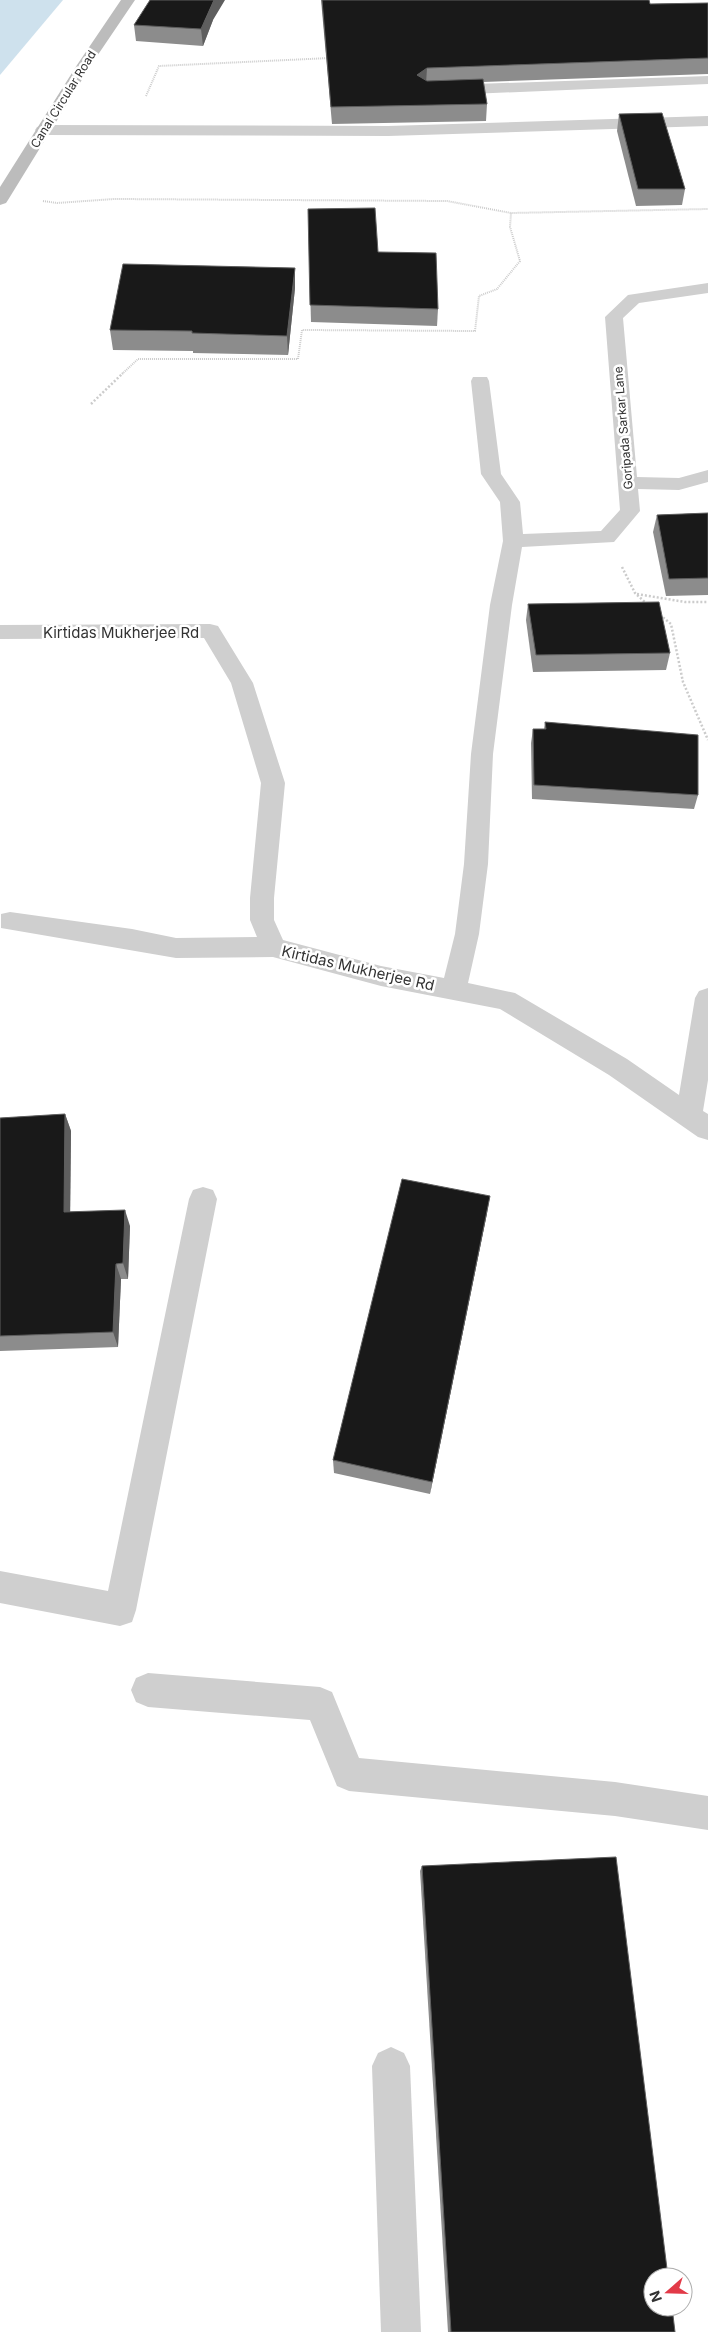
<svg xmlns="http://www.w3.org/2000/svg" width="708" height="2332" font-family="Inter,sans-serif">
<rect width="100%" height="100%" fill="#fff"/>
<polygon fill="#cee1ed" points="0,0 63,0 0,75"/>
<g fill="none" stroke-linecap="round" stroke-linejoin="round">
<g stroke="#ccc" stroke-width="2" stroke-dasharray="1 1" stroke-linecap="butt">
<polyline points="146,96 159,66 330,58"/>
<polyline points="43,201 57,203 114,199 447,201 511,213 708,209"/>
<polyline points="122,374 138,359 298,359 302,330 475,331 479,296 497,289 520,261 510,227 511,213"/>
</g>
<g stroke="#ccc" stroke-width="2.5" stroke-dasharray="2 2" stroke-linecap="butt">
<polyline points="91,404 123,373"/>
<polyline points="622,567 635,593 647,604"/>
<polyline points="637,594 685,602 708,602"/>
<polyline points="660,615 671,624 683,682 708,740"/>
</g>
<g fill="#cfcfcf" fill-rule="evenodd">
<polygon points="203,1187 213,1190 217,1199 136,1610 132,1622 120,1626 0,1603 0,1571 108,1591 189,1199 193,1190"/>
<polygon points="148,1673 320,1687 332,1692 359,1758 615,1782 708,1796 708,1830 615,1816 349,1791 337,1786 310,1720 148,1707 136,1702 131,1690 136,1678"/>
<polygon points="391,2047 404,2053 410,2066 421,2332 381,2332 372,2066 378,2053"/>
</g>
<g fill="#cfcfcf" fill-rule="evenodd">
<polygon points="708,76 708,84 447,95 439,90 447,85"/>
<polygon points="708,116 708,126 388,136 43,135 37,133 35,130 37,127 43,125 388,126"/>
<polygon points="708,283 708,293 639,303 623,318 637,477 679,478 708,470 708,482 679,490 638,489 640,511 614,542 522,547 512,605 493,754 488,864 479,934 468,983 515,993 627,1059 679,1095 695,998 699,991 708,988 708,1080 703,1111 708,1114 708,1140 698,1137 609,1075 500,1009 381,986 273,957 176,958 1,928 1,914 10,912 132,929 176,938 257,937 250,920 250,898 261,783 231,683 204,638 0,639 0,625 210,624 218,626 253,683 285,783 274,898 274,920 283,940 381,966 444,978 455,934 464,864 471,754 490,605 503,541 500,502 481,474 471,381 473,377 487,377 489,381 501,474 520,502 523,534 601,531 620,510 605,317 628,295"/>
</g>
<polygon fill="#bcbcbc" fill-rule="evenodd" points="121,0 135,0 91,65 8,200 6,203 0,205 0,187 77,65"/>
</g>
<g fill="#8c8c8c">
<polygon points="321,0 649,0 650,4 708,3 708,74 483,82 487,104 486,121 332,124"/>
<polygon points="213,20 203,46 136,41 134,25"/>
<polygon points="619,114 685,189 682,205 636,206 617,131"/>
<polygon points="308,209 378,252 438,309 437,326 311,322"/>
<polygon points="295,268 295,288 288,355 193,353 193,351 113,350 110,330"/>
<polygon points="708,513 708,595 666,596 653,532 657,515"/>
<polygon points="528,604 670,653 666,670 533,672 526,620"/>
<polygon points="545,722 698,795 694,809 532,799 531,743 533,729 544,729"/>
<polygon points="65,1114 71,1131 70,1212 130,1226 128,1279 121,1279 118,1347 0,1351 0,1118"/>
<polygon points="487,1213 430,1494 334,1473 333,1460"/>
<polygon points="422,1866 675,2332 448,2332 420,1871"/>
</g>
<g fill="#5e5e5e">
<polygon points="214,0 225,0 213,20 203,46 201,29"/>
<polygon points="427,68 426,84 417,75"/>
<polygon points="295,268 295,288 288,355 287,336"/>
<polygon points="65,1114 71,1131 70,1228 64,1212"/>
<polygon points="490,1196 487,1213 430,1494 432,1482"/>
<polygon points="125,1210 130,1226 128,1279 123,1263"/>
<polygon points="116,1264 121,1279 118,1347 113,1332"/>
</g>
<g fill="#191919" stroke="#5e5e5e">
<polygon points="150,0 214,0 201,29 134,25"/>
<polygon points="322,0 649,0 650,4 708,3 708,58 427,68 417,75 427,81 483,79 487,104 331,107"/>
<polygon points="662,113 685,189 638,189 619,114"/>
<polygon points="375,208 378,252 436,253 438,309 310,305 308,209"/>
<polygon points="123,264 295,268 287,336 192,333 192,331 110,330"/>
<polygon points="708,513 708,578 669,579 657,515"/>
<polygon points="659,602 670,653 536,655 528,604"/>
<polygon points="545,722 698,735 698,795 534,785 533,729 546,729"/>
<polygon points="65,1114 64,1212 125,1210 123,1263 116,1264 113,1332 0,1336 0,1118"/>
<polygon points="402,1179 490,1196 432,1482 333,1460"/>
<polygon points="616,1857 668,2277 653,2277 653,2307 672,2307 675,2332 451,2332 422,1866"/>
</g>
<g text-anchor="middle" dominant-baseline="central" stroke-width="5" stroke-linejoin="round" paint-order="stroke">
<g font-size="12" fill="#323232" stroke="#fff">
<text transform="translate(63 99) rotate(-58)">Canal Circular Road</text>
<text transform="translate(623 428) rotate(-95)">Goripada Sarkar Lane</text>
</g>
<g font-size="15" fill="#323232" stroke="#fff">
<text x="121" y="632">Kirtidas Mukherjee Rd</text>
<text transform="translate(358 968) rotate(13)">Kirtidas Mukherjee Rd</text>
</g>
</g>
<g transform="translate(668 2292) rotate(250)"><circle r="24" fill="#ffffff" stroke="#adadad"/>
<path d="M0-4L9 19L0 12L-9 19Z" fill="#e23a48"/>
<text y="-8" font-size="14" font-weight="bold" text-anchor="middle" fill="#323232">N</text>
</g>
</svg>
